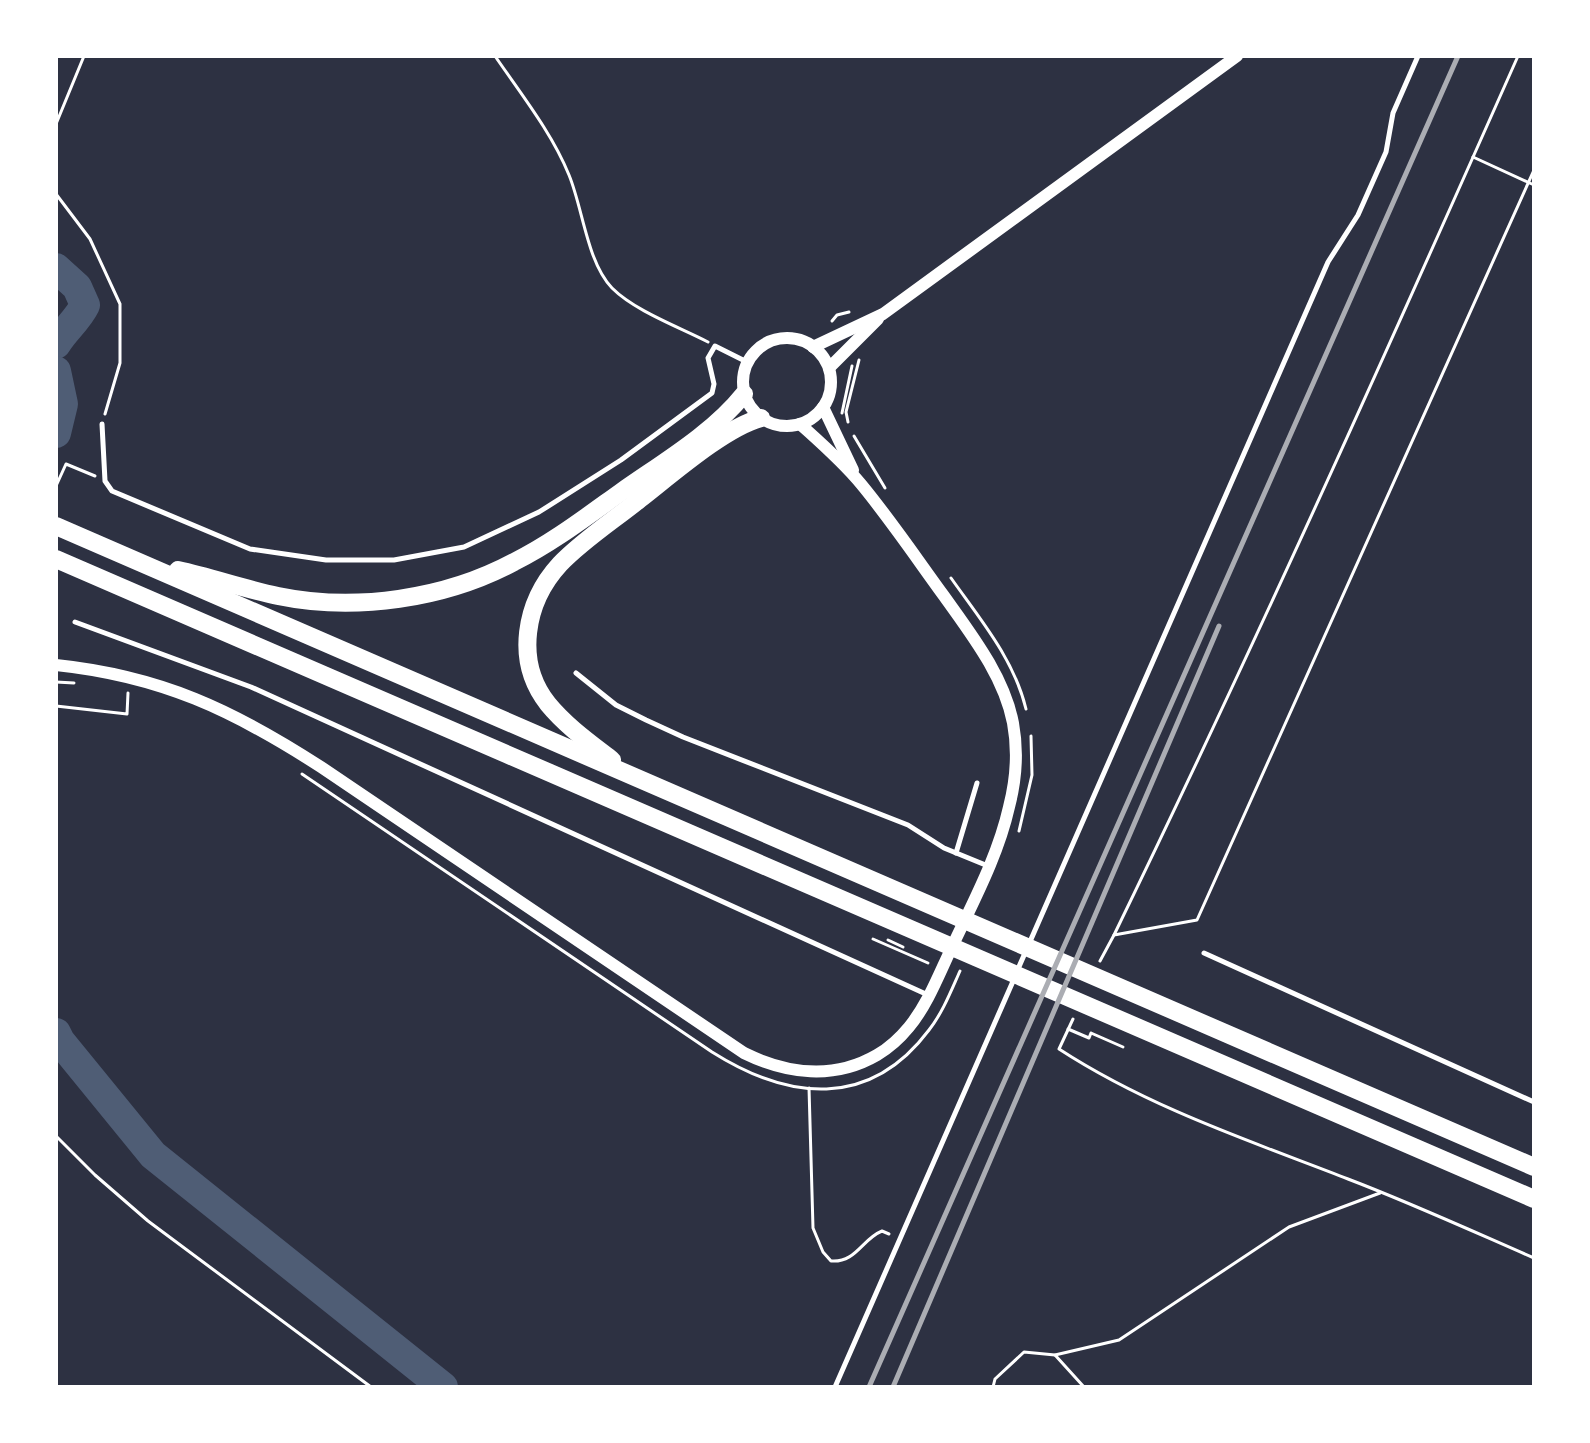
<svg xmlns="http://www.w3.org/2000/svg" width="1590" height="1443" font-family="Raleway,sans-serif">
<rect width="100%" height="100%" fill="#2d3142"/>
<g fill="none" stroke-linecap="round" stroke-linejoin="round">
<g stroke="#4f5d75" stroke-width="30">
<path d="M56 268 77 287 85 305C77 321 65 329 56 344"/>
<polyline points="56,371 63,404 56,433"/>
<polyline points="56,1033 60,1041 153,1155 443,1387"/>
</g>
<g stroke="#fff" stroke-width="3">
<path d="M495 56C521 94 552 133 569 175 583 209 587 262 612 288 635 311 679 327 708 342"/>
<polyline points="56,124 84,56"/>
<polyline points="1473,157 1534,185"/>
<polyline points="56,194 90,239 120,304 120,363 105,414"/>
<polyline points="832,321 837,315 849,312"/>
<polyline points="842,413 852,366"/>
<polyline points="848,422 846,412 859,360"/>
<polyline points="854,436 885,488"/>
<polyline points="56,486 66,464 95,476"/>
<path d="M951 578C980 619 1014 659 1026 709"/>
<polyline points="56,682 74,683"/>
<polyline points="56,706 127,714 128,693"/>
<path d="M302 774 712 1052C788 1100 869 1110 929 1030 943 1012 951 991 960 971"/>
<polyline points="1019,831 1032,775 1031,736"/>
<path d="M1114 935C1255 645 1387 351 1518 56"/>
<polyline points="873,939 928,963"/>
<polyline points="888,940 903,947"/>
<polyline points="1100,961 1114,935 1197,920 1534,170"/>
<path d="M1073 1019 1059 1049C1148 1107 1250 1141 1348 1179 1411 1203 1472 1231 1534 1258"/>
<polyline points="1068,1029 1089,1038 1091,1033 1123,1047"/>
<path d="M809 1088 813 1228 823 1252 831 1261C856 1263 862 1239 882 1231L889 1234"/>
<polyline points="56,1136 95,1175 148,1221 371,1387"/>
<polyline points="1055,1355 1084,1387"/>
<polyline points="993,1387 995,1379 1024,1352 1055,1355 1119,1340 1289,1227 1380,1193"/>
</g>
<g stroke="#fff" stroke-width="5">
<polyline points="102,424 105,481 112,491 250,549 326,560 394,560 464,547 539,512 621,460 712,393 714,384 708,358 715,346 747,362"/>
<polyline points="75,622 251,687 928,995"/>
<polyline points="576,673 616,705 646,720 683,737 908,825 944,848 988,866"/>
<polyline points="956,853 977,783"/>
<polyline points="1204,953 1534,1102"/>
<polyline points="1018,969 1328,262 1358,215 1386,152 1393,113 1418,56"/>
<polyline points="835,1387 1014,979"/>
</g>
<g stroke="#fff" stroke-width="12">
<circle cx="787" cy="382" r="44"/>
<polyline points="813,347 883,314 1237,56"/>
<polyline points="829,368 878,319"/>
<polyline points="823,407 853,470"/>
<path d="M56 665C161 676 233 710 321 767L744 1053C787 1074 834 1080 877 1055 889 1048 900 1038 909 1027 928 1004 939 974 952 947 973 902 998 856 1009 807 1016 780 1018 750 1013 723 1004 676 971 634 944 596 917 559 890 519 861 484 843 462 821 443 800 424"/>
</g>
<g stroke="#fff" stroke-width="18">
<polyline points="56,526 1534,1167"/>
<polyline points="56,559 1534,1199"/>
<path d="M178 570C211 577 244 589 278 596 355 612 445 599 514 562 552 543 586 517 621 492 662 463 712 434 744 394"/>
<path d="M612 760C590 743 566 726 548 704 514 661 525 602 560 564 583 540 614 520 640 499 671 475 724 428 761 418"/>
</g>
<g stroke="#abadb3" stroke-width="5">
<polyline points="869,1387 1458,56"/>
<polyline points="893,1387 1219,626"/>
</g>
</g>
<rect width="1590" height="1443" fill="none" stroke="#ffffff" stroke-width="116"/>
</svg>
